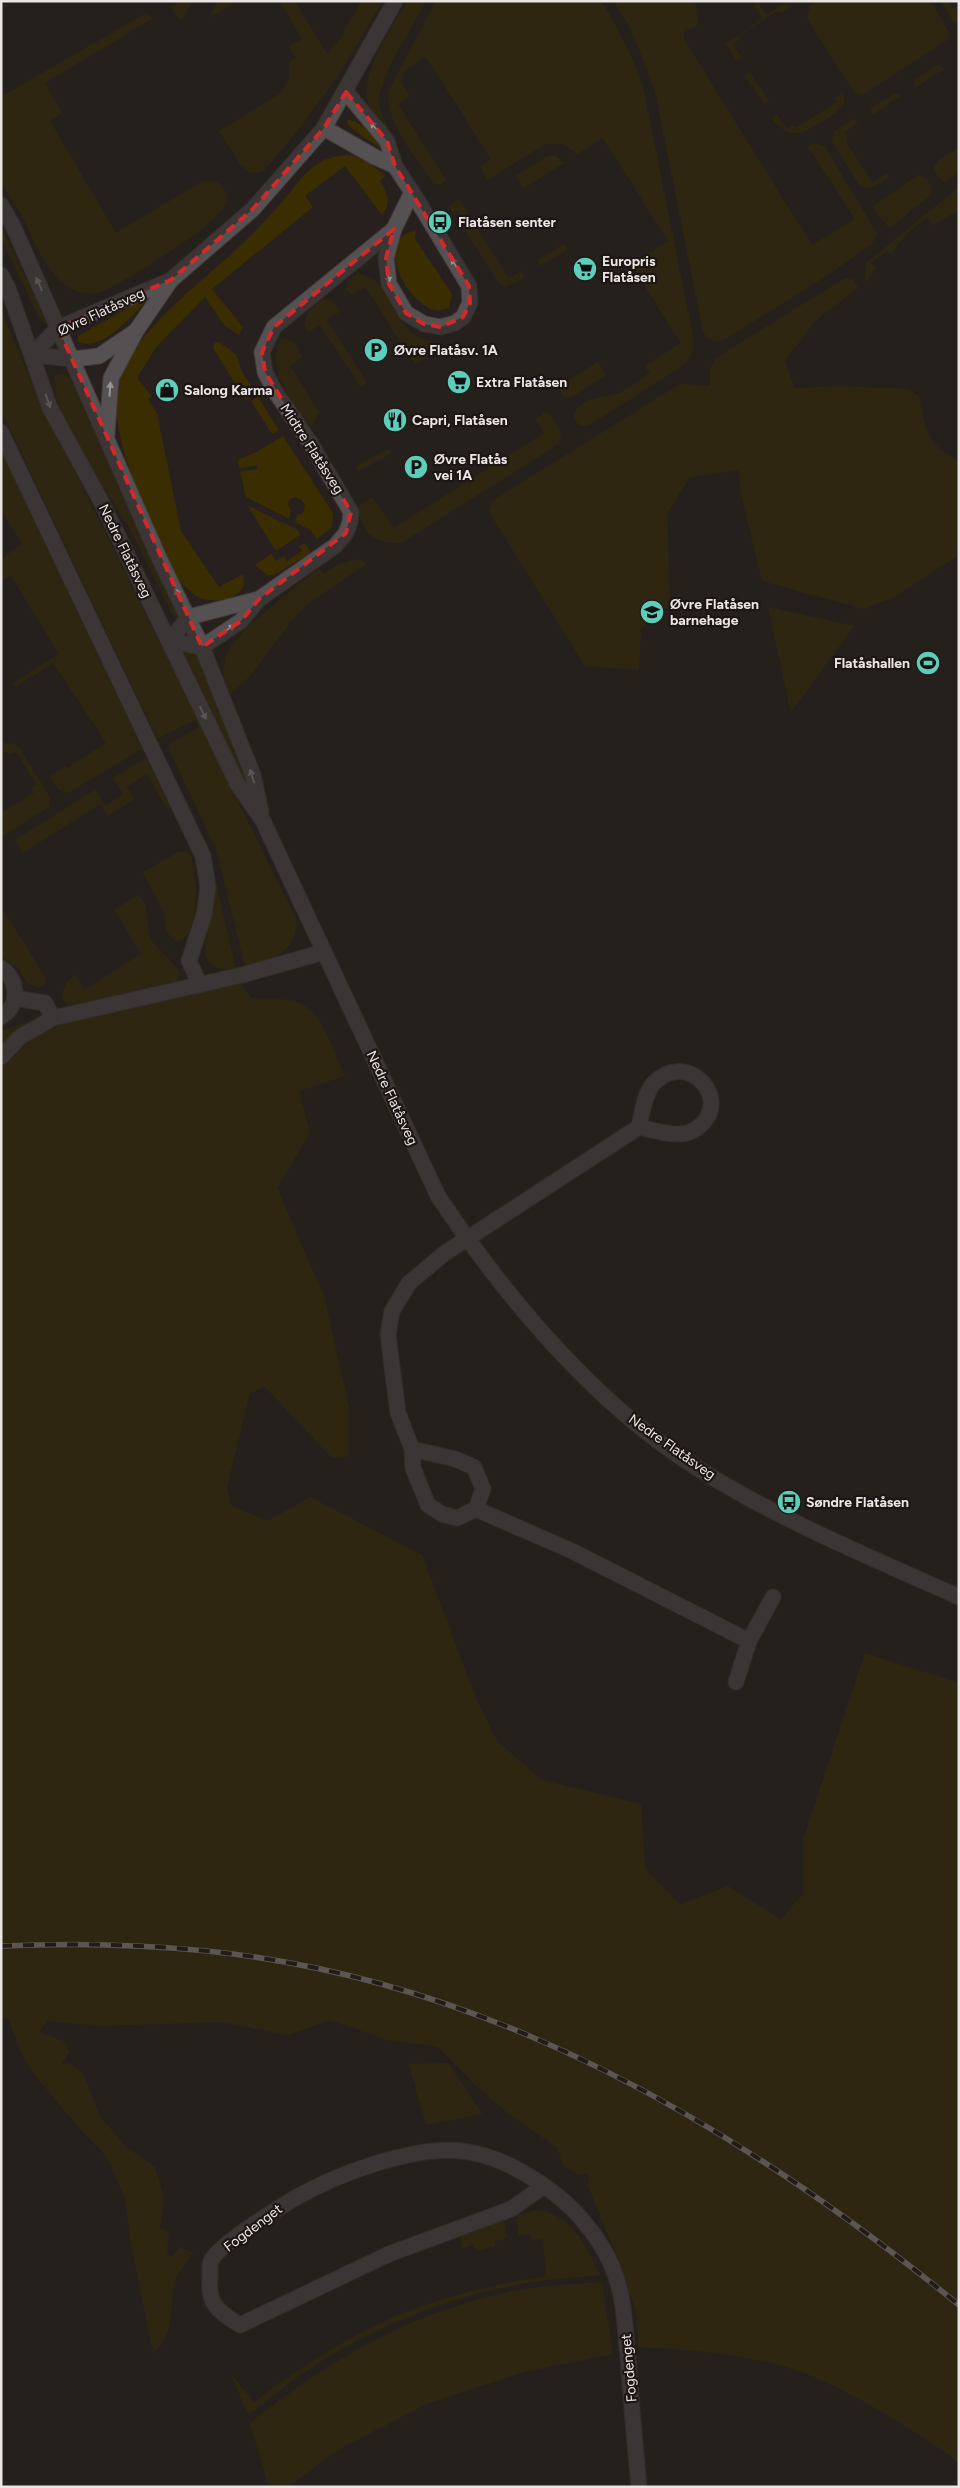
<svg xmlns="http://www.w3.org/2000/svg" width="960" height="2488" font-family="Figtree,sans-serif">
<rect width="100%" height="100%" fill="#27201e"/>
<g fill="#392d01">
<polygon points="180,1 193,1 181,21 172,8"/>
<polygon points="218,1 236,1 211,17 210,15"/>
<path d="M280 1H295L327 54 338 42 362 1H382C350 61 312 116 267 167L261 172 250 173 240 164 219 131 281 93 289 81V63L296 58 289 46 302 39Z"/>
<path d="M407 1H426C414 24 377 80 379 104 381 116 389 128 394 140 388 132 380 124 374 116 351 79 391 33 407 1Z"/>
<path d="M436 1H601C620 30 633 58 644 91L693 337V350L684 365 588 426 579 425 573 417C578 396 605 398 619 393 630 389 640 379 650 373L645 366 681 343 631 265 668 241 603 138 577 154 564 144H545L488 180 480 167 491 159 426 57 404 71 401 83 410 96 398 104 446 180 441 184H434C417 158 384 123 389 90Z"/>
<polygon points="613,1 695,1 698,24 683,33 685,41 812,245 855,219 808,147 814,143 824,146 877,233 872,244 828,275 725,339 715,342 707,338 703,331 655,91 630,26"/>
<polygon points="817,1 930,1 949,32 949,39 862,95 854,92 807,18 810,6"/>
<polygon points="941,1 948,1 953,9 959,5 959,22 953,21"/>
<polygon points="758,3 766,15 786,3 789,8 781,13 779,10 738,36 740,39 733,44 742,58 737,61 725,44 762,19 754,5"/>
<path d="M146 13 153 18 45 83 62 113 50 121 116 233 203 181 217 182C223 187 229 193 227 202 221 224 128 279 105 290 58 308 37 246 21 214 15 204 3 189 1 177 0 152 1 123 1 97Z"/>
<polygon points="938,65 944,69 915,88 914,80"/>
<polygon points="750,72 769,101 765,104 745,76"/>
<polygon points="896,93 901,96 872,115 871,108"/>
<path d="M842 94 845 101C844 110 807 133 797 133 787 134 779 127 773 120V116L777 114 787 129 794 125 796 128 837 102 835 98Z"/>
<path d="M348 119C364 124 374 135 384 147L382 149 352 129 347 123Z"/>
<path d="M854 119 858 123 844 132 848 139 846 141 872 183 887 173 889 177C879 183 872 191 860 186L832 142 834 131Z"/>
<path d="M959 147V172L946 182H943L933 170C936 159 949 154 959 147Z"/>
<path d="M351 155 370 163 385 176 380 181C387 192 392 204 382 215L345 166 305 196 313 207 212 289 243 327 239 335 224 325 205 297 157 346 137 378 152 396 148 399 157 413 181 531 219 587 243 574C251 598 215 606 198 597 189 592 180 582 174 573 152 537 108 430 117 388 129 332 206 280 246 240 260 226 273 213 285 198 294 189 302 175 313 167 325 158 336 155 351 155Z"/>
<polygon points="548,156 556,156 564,163 523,189 516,176"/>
<polygon points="918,175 926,178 932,188 931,195 889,228 874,209 876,204"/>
<polygon points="959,187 959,210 933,225 927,217 907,233 891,254 887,251 871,263 876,268 866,282 865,264"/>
<polygon points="457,200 460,201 509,279 521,271 525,277 506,287 500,284 461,224 464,221 458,211 454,214 449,206"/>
<polygon points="1,227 31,288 46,323 43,323 37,313 1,238"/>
<path d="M416 230 415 239 452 294 449 308C444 310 439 311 434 310 408 303 371 241 416 230Z"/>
<polygon points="564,244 567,250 540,266 538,260"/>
<path d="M358 273C405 285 384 337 438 342L434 353 415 364 365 287 352 295 346 289 347 281Z"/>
<path d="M845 278 854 280 858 288 815 321 785 361 794 388 840 386 909 389 919 396C926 432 925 442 959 462V555L894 597 864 609 762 581 741 494 738 470 690 477 667 513 670 604 641 629 639 670 585 666 489 512 492 501 680 384 710 386V369L716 358Z"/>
<path d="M146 298 147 301C132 315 101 354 77 341L78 336Z"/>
<polygon points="323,299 331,300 341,311 327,320 367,383 361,387 320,325 309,332 304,325 308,311"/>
<path d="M1 311 40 401 296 919C299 952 271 960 245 967L216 849 169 749 172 742 199 727 195 720 158 738 156 736 1 410Z"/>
<path d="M285 338 293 342 303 357 290 366 319 412 312 425 306 423C291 399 266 370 280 340Z"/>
<polygon points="219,342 236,354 242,372 256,393 246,400 213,348 214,343"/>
<polygon points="598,362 606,375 572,397 565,398 558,387"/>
<path d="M62 373 72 378 180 618 179 620 171 612C157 583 143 554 128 526 104 483 53 427 54 376Z"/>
<polygon points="258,397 279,430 272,434 251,401"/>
<path d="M543 412 550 414 561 433 559 444 548 451 401 543C374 543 362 534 358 507L372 497 394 528 544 433 536 419 543 414Z"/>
<polygon points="283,436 333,513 332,527 317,539 310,530 295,522 297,515 303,513 305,506 302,500 295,497 289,500 288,504 291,511 289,519 246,497 240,472 257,469 257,465 239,468 238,460 258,451"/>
<polygon points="388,449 391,453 358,472 356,466"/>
<polygon points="1,451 142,749 68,793 59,790 50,776 66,766 67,768 106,743 53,663 16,687 13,683 59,654 11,576 1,580 1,560 22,543 1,510"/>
<polygon points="247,505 298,530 300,535 276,551"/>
<polygon points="305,543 311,553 274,575 267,575 255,565 271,554 276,561 284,556 287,561 302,551 299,546"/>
<polygon points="360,559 366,564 309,603 292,620 249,677 230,694 243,726 240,729 223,685 225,655 244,630 319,567 324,573 342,563"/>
<polygon points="768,607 854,626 791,712"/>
<polygon points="187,648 194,649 247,780 244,782 188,670 185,654"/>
<polygon points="4,743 14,744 19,747 50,797 49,807 1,837 1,813 34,793 32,789 37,785 16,751 10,754 7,751 1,754 1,745"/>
<polygon points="146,758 171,808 166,807 147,774 127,787 134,799 108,816 100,804 23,853 15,840 95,790 106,806 123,794 113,778"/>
<path d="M179 852H185L191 855C196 873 203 938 176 942L166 931 165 914 143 872Z"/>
<path d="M215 879 236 969C193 972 206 944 211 918 214 905 214 892 215 879Z"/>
<path d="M138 895 145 904 150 939 179 970 178 978 175 982 69 1005 65 1003C60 993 65 981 75 975L84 990 141 954 114 910Z"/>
<polygon points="1,907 46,978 45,984 39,988 29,984 15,965 1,957"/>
<path d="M241 983 251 998C264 1001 277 998 290 1000 321 1004 333 1051 345 1076L299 1091 310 1133 277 1188 324 1296 349 1407V1456L332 1458 265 1387 250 1393 227 1487 231 1506 268 1521 310 1497 422 1555 475 1696 497 1741 542 1780 641 1804 645 1868 680 1905 728 1886 781 1920 803 1893V1840L865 1653 959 1683V2464L951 2456C906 2426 862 2397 812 2376 762 2355 694 2350 639 2347L636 2311 623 2271 588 2186 589 2174H578L563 2166 558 2148 510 2115 474 2084 438 2047 388 2040 329 2020 288 2035 221 2022 101 2026 47 2021 40 2032 65 2042 69 2052 61 2065 71 2063 84 2075 100 2116 126 2147 155 2167 164 2198 160 2228 169 2232 167 2250 170 2258 180 2247 193 2253C188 2261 178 2271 175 2280 168 2306 177 2333 153 2353L130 2239 125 2198 107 2157 80 2129 34 2074 20 2050 9 2020 1 2017V1067L35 1037 64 1023Z"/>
<polygon points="31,1021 2,1043 1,1044 1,1031"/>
<polygon points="448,2063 482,2114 426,2125 409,2064"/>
<path d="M536 2210C571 2213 586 2246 600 2275 573 2278 546 2279 520 2284 445 2298 366 2330 302 2374 285 2385 270 2399 254 2411L247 2413 231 2374 254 2402C311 2359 373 2320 443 2299 477 2289 511 2282 546 2276L543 2239 531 2240 530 2234 518 2236V2216Z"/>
<polygon points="504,2220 507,2238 495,2241 495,2246 476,2251 474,2245 462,2248 461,2235"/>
<path d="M602 2282 613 2354 523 2372 426 2404 338 2450 288 2487H269L250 2423C332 2358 415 2310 519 2290 546 2285 575 2284 602 2282Z"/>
</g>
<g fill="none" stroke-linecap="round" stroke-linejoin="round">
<g stroke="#423c3a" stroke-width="17">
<g id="minor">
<polyline points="346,92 387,141 395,166 412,192 422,208 469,286 470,303 463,317 455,323 441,327 424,324 406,313 389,284 386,258 394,229 412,192"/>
<polyline points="324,128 375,157 395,166"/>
<polyline points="1,432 203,856 208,887 204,915 189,961 200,985"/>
<polyline points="259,599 189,617 169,641 202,647 241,621 259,599 335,546 346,533 350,522 351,512 311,444 274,390 265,372 262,352 274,327 394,229"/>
<path d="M1 968C19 979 20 1006 1 1017"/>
<polyline points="15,998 45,1003 53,1018"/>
<polyline points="1,1057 20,1037 53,1018 242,975 324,952"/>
<path d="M412 1449 455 1459 474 1467 483 1489 476 1509 457 1518 442 1514 428 1505 413 1468 412 1449 398 1413 388 1335 392 1311 409 1283 445 1253 639 1127C652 1130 667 1135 681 1134 689 1134 699 1128 704 1122 729 1091 682 1051 653 1084 644 1095 642 1114 639 1127"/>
<polyline points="476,1509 572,1551 749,1641 773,1597"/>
<polyline points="736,1682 749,1641"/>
<path d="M544 2186 511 2209 389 2254 240 2325C218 2312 207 2303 210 2277 210 2272 209 2265 211 2261 218 2246 266 2216 282 2206 326 2177 422 2140 474 2153 504 2159 530 2175 554 2193 581 2214 605 2244 616 2277 625 2303 625 2331 628 2358 631 2401 635 2444 639 2487"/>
</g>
</g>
<g stroke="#423c3a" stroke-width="17">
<g id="tertiary">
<polyline points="1,205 14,228 159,558 202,647 253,775 261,812"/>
<path d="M1 275 8 288 50 408 102 503 238 785 263 821 438 1196C504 1295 593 1402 694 1466 777 1519 870 1557 959 1597"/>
<polyline points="32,355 73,359 99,356 136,331 171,280 253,209 324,128 395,1"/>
<polyline points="32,355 58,328 171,280"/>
<polyline points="107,434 111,378 135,333"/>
</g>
</g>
<use href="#minor" stroke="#555152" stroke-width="15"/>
<use href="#tertiary" stroke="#555152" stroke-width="15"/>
<g stroke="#9e9896" stroke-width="5.5">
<path id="rail" d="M1 1946C70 1943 138 1944 207 1951 492 1980 740 2127 959 2305"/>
</g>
<use href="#rail" stroke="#1e1615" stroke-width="4" stroke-dasharray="11" stroke-linecap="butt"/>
</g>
<defs><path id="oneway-solid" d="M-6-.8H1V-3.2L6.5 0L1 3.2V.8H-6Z" transform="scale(1.25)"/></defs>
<g fill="#989494">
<use href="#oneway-solid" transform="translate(375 127) rotate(-131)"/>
<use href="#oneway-solid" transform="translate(455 264) rotate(-121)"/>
<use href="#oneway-solid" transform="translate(388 276) rotate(82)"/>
<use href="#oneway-solid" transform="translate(39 284) rotate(-114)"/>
<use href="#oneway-solid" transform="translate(110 389) rotate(-86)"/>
<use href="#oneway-solid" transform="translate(48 401) rotate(70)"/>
<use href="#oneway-solid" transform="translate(178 595) rotate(-116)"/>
<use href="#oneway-solid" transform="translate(229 629) rotate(-34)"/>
<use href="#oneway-solid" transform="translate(203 713) rotate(64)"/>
<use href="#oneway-solid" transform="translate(252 776) rotate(-107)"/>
</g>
<path d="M0 0H960V2488H0ZM346 92 387 141 395 166 469 286 470 303 463 317 441 327 424 324 406 313 389 284 386 258 394 229 274 327 262 352 265 372 351 512 346 533 259 599 241 621 202 647 58 328 171 280 253 209 324 128Z" fill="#27201e" fill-opacity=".55" fill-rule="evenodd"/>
<path fill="none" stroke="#d62828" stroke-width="4" stroke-dasharray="10 6" stroke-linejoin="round" d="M346 92 387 141 395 166 469 286 470 303 463 317 441 327 424 324 406 313 389 284 386 258 394 229 274 327 262 352 265 372 351 512 346 533 259 599 241 621 202 647 58 328 171 280 253 209 324 128Z"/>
<defs>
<g id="bus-disc" transform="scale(1.25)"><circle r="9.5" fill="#5cceba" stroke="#1e1615"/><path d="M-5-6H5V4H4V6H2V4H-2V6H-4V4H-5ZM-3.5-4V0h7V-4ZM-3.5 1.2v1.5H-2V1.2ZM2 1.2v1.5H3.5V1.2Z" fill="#111"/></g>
<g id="supermarket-disc" transform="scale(1.25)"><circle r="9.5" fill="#5cceba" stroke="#1e1615"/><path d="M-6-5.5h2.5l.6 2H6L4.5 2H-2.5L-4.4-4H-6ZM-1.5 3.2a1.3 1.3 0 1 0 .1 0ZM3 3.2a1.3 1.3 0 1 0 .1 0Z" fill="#111"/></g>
<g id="parking-disc" transform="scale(1.25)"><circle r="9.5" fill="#5cceba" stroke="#1e1615"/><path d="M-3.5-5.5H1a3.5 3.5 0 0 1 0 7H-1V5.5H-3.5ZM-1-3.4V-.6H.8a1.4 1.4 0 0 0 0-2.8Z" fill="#111"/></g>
<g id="shop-disc" transform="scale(1.25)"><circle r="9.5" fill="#5cceba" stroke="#1e1615"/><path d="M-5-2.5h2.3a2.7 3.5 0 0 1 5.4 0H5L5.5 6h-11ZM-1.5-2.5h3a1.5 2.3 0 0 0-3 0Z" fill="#111"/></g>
<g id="restaurant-disc" transform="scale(1.25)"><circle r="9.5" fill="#5cceba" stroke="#1e1615"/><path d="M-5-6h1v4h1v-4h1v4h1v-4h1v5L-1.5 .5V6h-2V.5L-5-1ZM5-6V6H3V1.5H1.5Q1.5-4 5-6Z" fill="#111"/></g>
<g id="school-disc" transform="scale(1.25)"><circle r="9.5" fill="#5cceba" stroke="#1e1615"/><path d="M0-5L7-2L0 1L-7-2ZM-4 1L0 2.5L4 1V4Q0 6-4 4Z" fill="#111"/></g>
<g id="stadium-disc" transform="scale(1.25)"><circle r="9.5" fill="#5cceba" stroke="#1e1615"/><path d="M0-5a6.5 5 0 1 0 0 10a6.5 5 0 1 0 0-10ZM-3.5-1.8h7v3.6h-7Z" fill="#111"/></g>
</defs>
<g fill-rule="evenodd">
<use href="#bus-disc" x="440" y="222"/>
<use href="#supermarket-disc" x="585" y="269"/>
<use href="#parking-disc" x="376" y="350"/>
<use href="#supermarket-disc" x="459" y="382"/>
<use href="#shop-disc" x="167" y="390"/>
<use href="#restaurant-disc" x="395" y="420"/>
<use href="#parking-disc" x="416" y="467"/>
<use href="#school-disc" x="652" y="612"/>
<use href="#stadium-disc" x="928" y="663"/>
<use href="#bus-disc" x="789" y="1502"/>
</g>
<g text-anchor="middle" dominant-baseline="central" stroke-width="4.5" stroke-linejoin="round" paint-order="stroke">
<g font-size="14" font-weight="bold" fill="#ebe5e4" stroke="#1e1615" text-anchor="start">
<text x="458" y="222">Flatåsen senter</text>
<text x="602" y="261">Europris<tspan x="602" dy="16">Flatåsen</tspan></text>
<text x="394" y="350">Øvre Flatåsv. 1A</text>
<text x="476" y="382">Extra Flatåsen</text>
<text x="184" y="390">Salong Karma</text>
<text x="412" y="420">Capri, Flatåsen</text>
<text x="434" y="459">Øvre Flatås<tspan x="434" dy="16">vei 1A</tspan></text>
<text x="670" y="604">Øvre Flatåsen<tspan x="670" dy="16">barnehage</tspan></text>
<text x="910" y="663" text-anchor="end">Flatåshallen</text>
<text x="806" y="1502">Søndre Flatåsen</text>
</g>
<g font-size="14" fill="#ebe5e4" stroke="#1e1615">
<text transform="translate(101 312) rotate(-25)">Øvre Flatåsveg</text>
<text transform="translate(312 449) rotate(57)">Midtre Flatåsveg</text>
<text transform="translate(125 551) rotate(64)">Nedre Flatåsveg</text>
<text transform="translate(392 1098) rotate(65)">Nedre Flatåsveg</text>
<text transform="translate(672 1447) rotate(35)">Nedre Flatåsveg</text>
<text transform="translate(253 2228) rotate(-37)">Fogdenget</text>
<text transform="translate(629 2368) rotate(-95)">Fogdenget</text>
</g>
</g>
<rect width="960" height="2488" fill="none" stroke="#ebe5e4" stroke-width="5"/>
</svg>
